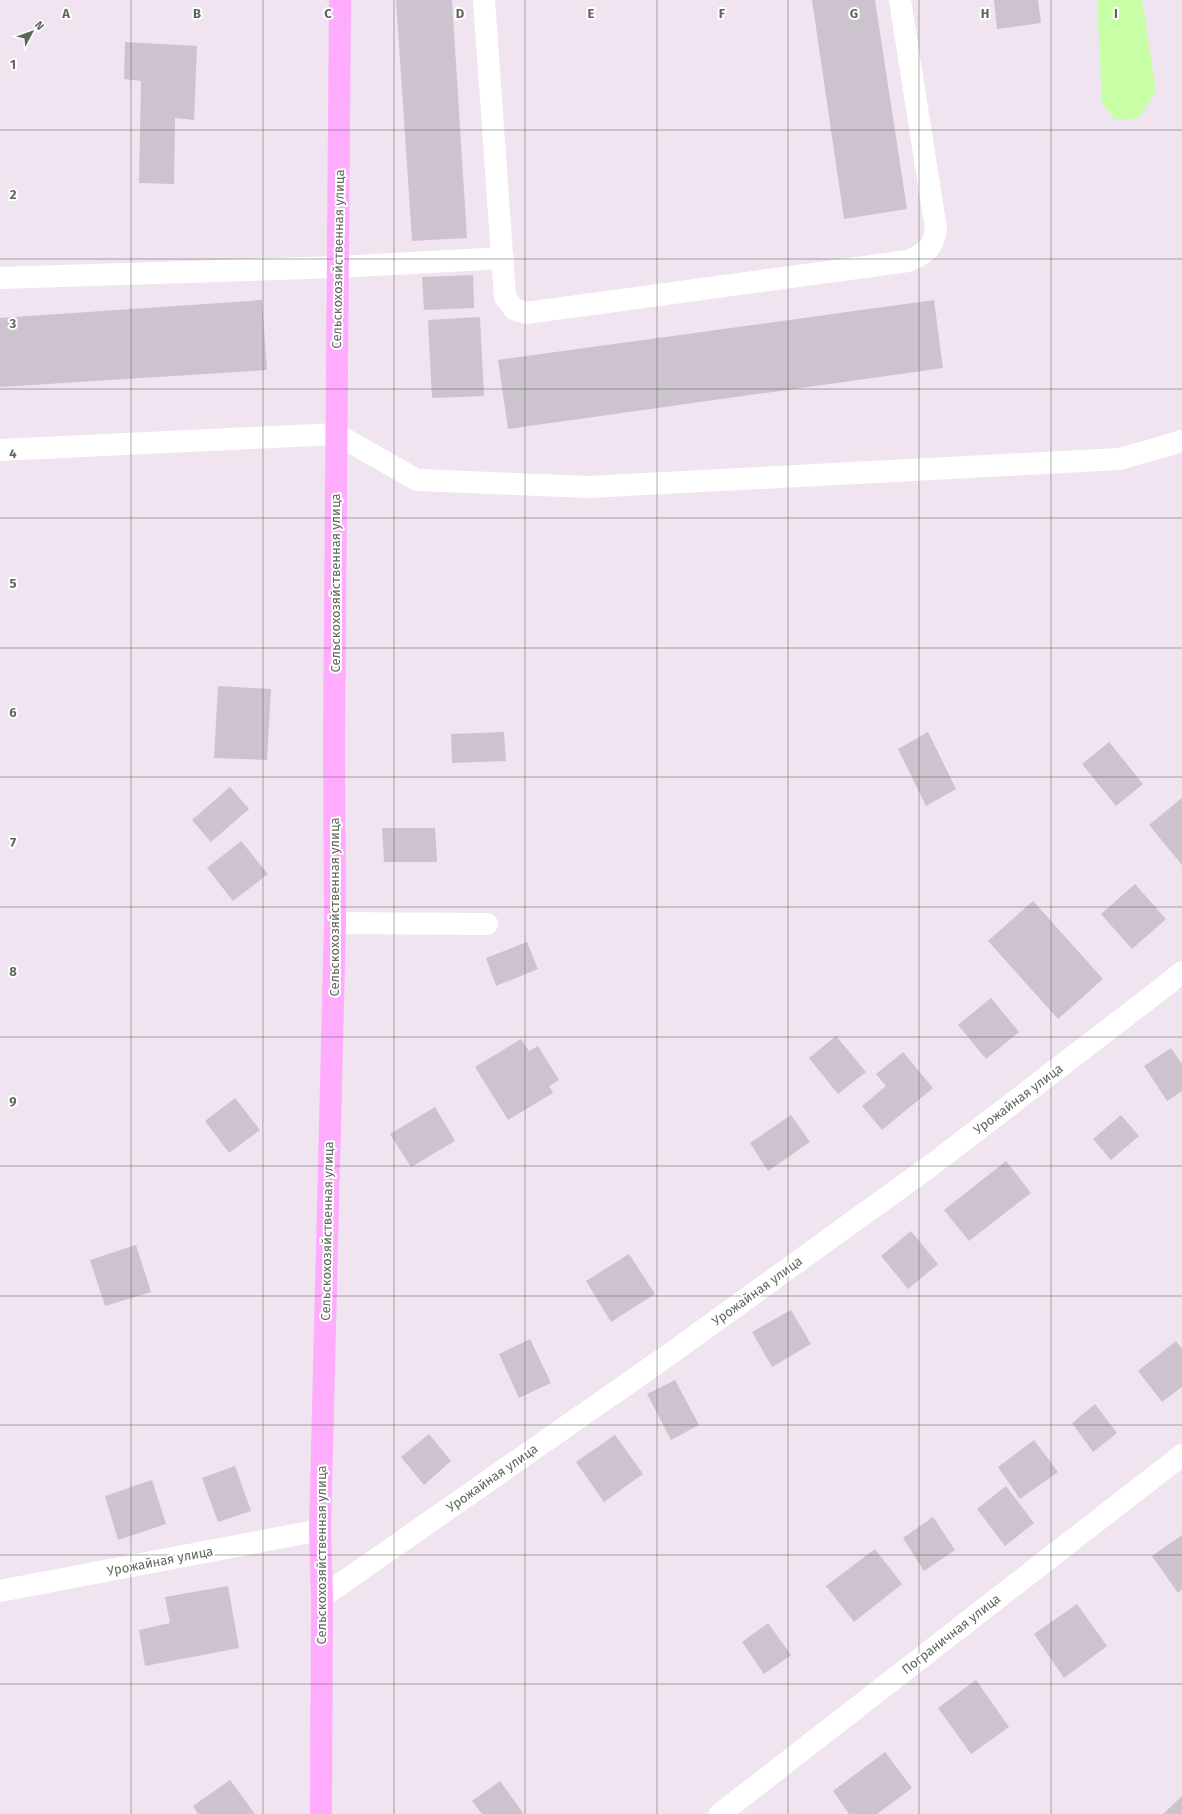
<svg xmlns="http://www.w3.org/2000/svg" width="1182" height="1814" font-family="'Fira Sans',sans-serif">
<rect width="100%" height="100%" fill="#f0e4f0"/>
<polygon fill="#c8ffa6" points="1097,0 1142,0 1156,91 1139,118 1115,120 1102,103"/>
<g fill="#ccc3ce">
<polygon points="396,0 452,0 467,238 412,241"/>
<polygon points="812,0 875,0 907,209 844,219"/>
<polygon points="994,0 1038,0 1041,23 997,29"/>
<polygon points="125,42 197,46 194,120 175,118 174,184 139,183 141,81 124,79"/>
<polygon points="473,275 474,308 424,310 422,277"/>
<polygon points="262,300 267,370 0,387 0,318"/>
<polygon points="934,300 943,368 508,429 498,360"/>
<polygon points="480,317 484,396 432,398 428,320"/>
<polygon points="218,686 271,689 267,760 214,758"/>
<polygon points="504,732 506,761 452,763 451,734"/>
<polygon points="928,732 956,789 926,806 898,749"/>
<polygon points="1109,742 1143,784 1116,806 1082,764"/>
<polygon points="230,787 249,809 211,842 192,820"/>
<polygon points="1182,798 1182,865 1149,825"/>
<polygon points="382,828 435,828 437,862 384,862"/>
<polygon points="241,841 268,874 233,901 207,868"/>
<polygon points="1135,884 1166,919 1132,949 1101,914"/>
<polygon points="1033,901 1103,979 1058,1019 988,941"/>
<polygon points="527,942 538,969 496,986 486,958"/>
<polygon points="991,998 1019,1032 986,1059 958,1025"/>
<polygon points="836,1036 866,1072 838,1094 809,1058"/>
<polygon points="521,1039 529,1051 538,1046 559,1080 549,1086 553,1093 508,1120 475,1067"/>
<polygon points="1171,1048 1182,1064 1182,1091 1167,1101 1144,1066"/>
<polygon points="903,1052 933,1088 882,1130 862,1106 886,1086 876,1074"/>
<polygon points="235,1098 260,1130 229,1153 205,1121"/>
<polygon points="435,1107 455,1141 411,1167 390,1134"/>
<polygon points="791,1115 810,1142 768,1171 750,1143"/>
<polygon points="1121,1115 1139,1136 1111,1160 1093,1139"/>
<polygon points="1006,1161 1031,1193 969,1241 944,1210"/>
<polygon points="911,1231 938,1264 908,1289 881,1256"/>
<polygon points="136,1245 151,1292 105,1306 90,1260"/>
<polygon points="629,1254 655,1294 611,1322 586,1281"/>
<polygon points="791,1310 811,1344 772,1367 752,1332"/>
<polygon points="530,1339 551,1383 519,1398 499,1354"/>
<polygon points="1176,1341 1182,1349 1182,1387 1162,1402 1138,1371"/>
<polygon points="675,1380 699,1425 671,1440 647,1394"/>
<polygon points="1095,1404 1117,1433 1093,1452 1072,1423"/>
<polygon points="429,1434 451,1461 424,1485 401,1457"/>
<polygon points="615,1435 643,1474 604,1502 576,1462"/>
<polygon points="1034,1440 1058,1472 1020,1499 998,1467"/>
<polygon points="235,1466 251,1511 218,1522 202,1478"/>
<polygon points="152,1480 166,1524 118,1540 105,1496"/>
<polygon points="1006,1486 1034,1523 1005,1546 977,1509"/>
<polygon points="933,1517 955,1550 924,1571 903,1538"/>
<polygon points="1182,1535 1182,1589 1178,1593 1152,1556"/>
<polygon points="875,1549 902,1584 854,1622 826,1586"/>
<polygon points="228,1586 239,1648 145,1666 139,1630 170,1623 165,1597"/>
<polygon points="1077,1604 1107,1646 1064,1678 1034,1634"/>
<polygon points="768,1623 791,1655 764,1674 742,1642"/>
<polygon points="976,1680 1009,1727 971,1754 938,1708"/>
<polygon points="885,1752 912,1788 877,1814 849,1814 833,1791"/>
<polygon points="230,1780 255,1814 198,1814 193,1806"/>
<polygon points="500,1781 523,1813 522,1814 482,1814 472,1801"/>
<polygon points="1182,1796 1182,1814 1163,1814"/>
</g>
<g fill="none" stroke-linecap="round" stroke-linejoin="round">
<g stroke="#fff" stroke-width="22">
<path d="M484 0 505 297 514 309 526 313 908 261C926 253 933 249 936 229L900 0"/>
<polyline points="0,278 338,267 503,258"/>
<polyline points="0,450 336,434 417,480 589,487 1120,459 1182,441"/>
<polyline points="335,923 487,924"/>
<polyline points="0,1591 320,1530"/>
<polyline points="322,1597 670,1354 933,1164 1165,986 1182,972"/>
<polyline points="720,1814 1182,1455"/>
</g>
<polyline stroke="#ffabfe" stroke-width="22" points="321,1814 322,1597 320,1530 335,923 334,742 340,0"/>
</g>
<path fill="none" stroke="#5f675c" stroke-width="1" stroke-opacity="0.55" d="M131 0V1814M263 0V1814M394 0V1814M525 0V1814M657 0V1814M788 0V1814M919 0V1814M1051 0V1814M0 130H1182M0 259H1182M0 389H1182M0 518H1182M0 648H1182M0 777H1182M0 907H1182M0 1037H1182M0 1166H1182M0 1296H1182M0 1425H1182M0 1555H1182M0 1684H1182"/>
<g text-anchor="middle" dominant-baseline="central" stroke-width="4" stroke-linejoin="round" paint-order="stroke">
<g font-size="13" fill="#5f675c" stroke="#fff">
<text transform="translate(338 259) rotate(-89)">Сельскохозяйственная улица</text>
<text transform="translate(335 583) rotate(-90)">Сельскохозяйственная улица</text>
<text transform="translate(334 907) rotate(-90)">Сельскохозяйственная улица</text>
<text transform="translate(1018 1099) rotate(-37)">Урожайная улица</text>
<text transform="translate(327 1231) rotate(-89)">Сельскохозяйственная улица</text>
<text transform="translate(757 1291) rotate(-36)">Урожайная улица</text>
<text transform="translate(492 1478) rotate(-35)">Урожайная улица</text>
<text transform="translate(321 1555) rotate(-90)">Сельскохозяйственная улица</text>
<text transform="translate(160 1561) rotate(-11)">Урожайная улица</text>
<text transform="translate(951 1634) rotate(-38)">Пограничная улица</text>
</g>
</g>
<g font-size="13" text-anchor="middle" font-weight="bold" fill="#5f675c" stroke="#fff" stroke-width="4" stroke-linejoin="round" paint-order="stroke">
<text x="66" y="18">A</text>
<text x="197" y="18">B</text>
<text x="328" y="18">C</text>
<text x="460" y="18">D</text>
<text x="591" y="18">E</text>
<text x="722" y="18">F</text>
<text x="854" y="18">G</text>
<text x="985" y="18">H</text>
<text x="1116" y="18">I</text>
<text x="13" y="69">1</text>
<text x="13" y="199">2</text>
<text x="13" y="328">3</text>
<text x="13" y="458">4</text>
<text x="13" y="588">5</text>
<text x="13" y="717">6</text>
<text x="13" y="847">7</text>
<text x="13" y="976">8</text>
<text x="13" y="1106">9</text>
</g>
<g transform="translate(32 32) rotate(49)" stroke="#ffffff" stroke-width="3" paint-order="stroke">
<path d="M0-3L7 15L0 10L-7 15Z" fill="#5f675c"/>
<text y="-6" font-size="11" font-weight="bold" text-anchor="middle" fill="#5f675c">N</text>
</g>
</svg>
